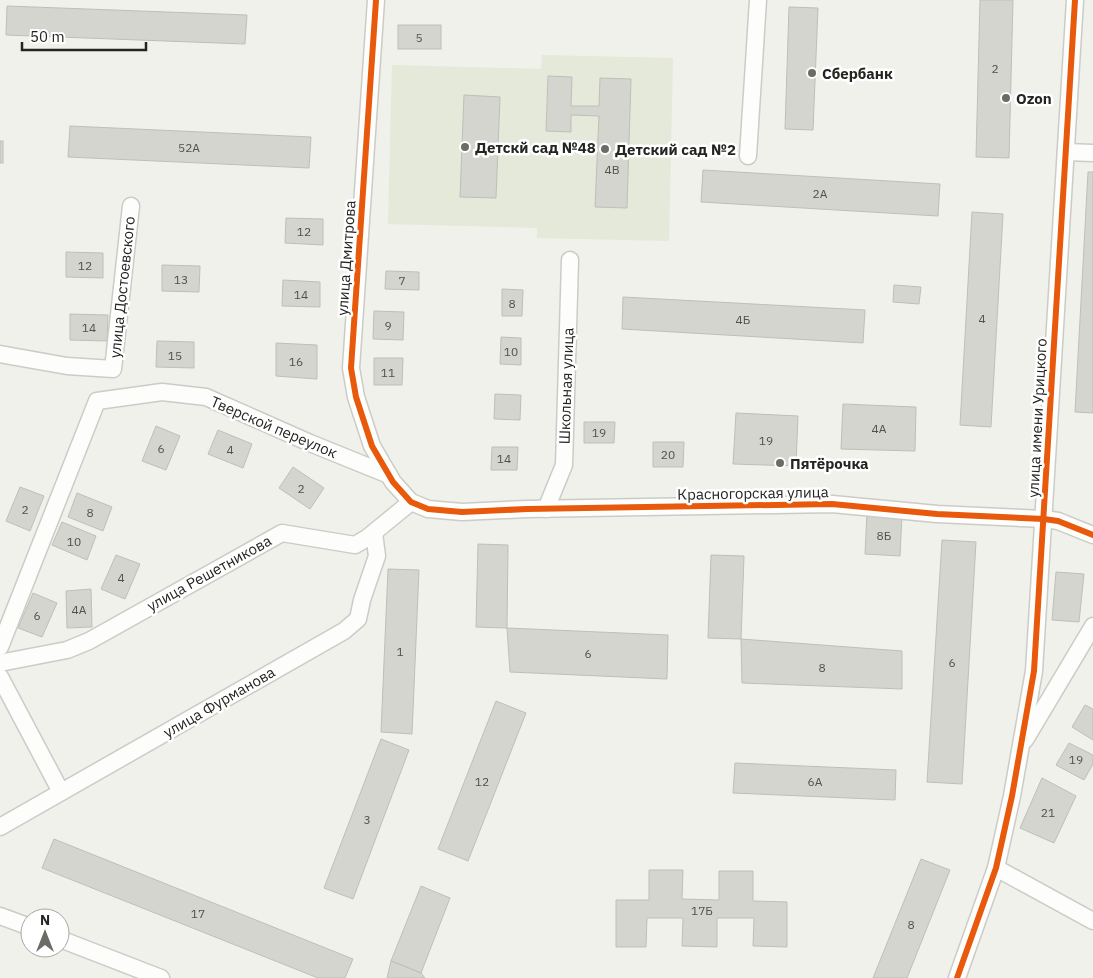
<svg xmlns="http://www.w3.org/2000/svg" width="1093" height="978" font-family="'IBM Plex Sans',sans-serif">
<rect width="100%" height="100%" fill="#eff1ea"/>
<polygon fill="#e4e9da" points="542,55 673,58 669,241 537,238 537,228 388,224 392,65 541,69"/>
<g fill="#d5d5cf" stroke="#bfbfba">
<polygon points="980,0 1013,0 1009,158 976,157"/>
<polygon points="7,6 247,15 245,44 6,35"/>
<polygon points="789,7 818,8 813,130 785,129"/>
<rect x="398" y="25" width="43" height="24"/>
<polygon points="548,76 572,77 571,106 599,106 600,78 631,79 627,208 595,207 599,116 571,115 571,132 546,131"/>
<polygon points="464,95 500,97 496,198 460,197"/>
<polygon points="70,126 311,137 309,168 68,157"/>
<rect x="0" y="141" width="3" height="22"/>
<polygon points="703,170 940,184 938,216 701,202"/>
<polygon points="1088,172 1093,172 1093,413 1075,412"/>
<polygon points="972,212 1003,214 991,427 960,425"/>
<polygon points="286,218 323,219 323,245 285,243"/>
<polygon points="66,252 103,253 103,278 66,277"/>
<polygon points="162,265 200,266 199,292 162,291"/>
<polygon points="386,271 419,272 419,290 385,289"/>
<polygon points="283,280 320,282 320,307 282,306"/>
<polygon points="894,285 921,287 919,304 893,302"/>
<polygon points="502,289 523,290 522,316 502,316"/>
<polygon points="623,297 865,310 863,343 622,329"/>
<polygon points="374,311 404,312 403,340 373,339"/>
<polygon points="70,314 108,315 107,341 70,340"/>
<polygon points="501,337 521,338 521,365 500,364"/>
<polygon points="157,341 194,342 194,368 156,367"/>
<polygon points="276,343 317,345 317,379 276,376"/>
<polygon points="374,358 403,358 402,385 374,385"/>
<polygon points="495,394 521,395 520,420 494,419"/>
<polygon points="843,404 916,407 915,451 841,449"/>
<polygon points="736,413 798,416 796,466 733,464"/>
<polygon points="584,422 615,422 614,443 584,443"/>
<polygon points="156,426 180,436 166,470 142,461"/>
<polygon points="218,430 252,444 243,468 208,454"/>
<polygon points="653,442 684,442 683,467 653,467"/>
<polygon points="492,447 518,447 517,470 491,470"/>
<polygon points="293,467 324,488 310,509 279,488"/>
<polygon points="20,487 44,496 30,531 6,521"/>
<polygon points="77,493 112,507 103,531 68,517"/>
<polygon points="867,513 902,515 900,556 865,554"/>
<polygon points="62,522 96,536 87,560 52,545"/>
<polygon points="942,540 976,542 962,784 927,782"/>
<polygon points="478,544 508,545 507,628 476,627"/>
<polygon points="116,555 140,564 125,599 101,589"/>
<polygon points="711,555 744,556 741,639 708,638"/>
<polygon points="388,569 419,570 412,734 381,732"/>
<polygon points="1056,572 1084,574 1079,622 1052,620"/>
<polygon points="91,589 92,627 67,628 66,591"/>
<polygon points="33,593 57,603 42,637 18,628"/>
<polygon points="507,628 668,635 667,679 510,672"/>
<polygon points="741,639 902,651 902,689 742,683"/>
<polygon points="496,701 526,713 468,861 438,849"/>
<polygon points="1085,705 1093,709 1093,740 1072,727"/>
<polygon points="381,739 409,750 353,899 324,888"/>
<polygon points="1069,743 1093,755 1093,764 1084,780 1056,765"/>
<polygon points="735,763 896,770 895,800 733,793"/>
<polygon points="1042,778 1076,796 1054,843 1020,828"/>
<polygon points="54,839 353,959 345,978 318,978 42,868"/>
<polygon points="921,859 950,870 907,978 873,978"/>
<polygon points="649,870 683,870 682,899 719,900 719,871 753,871 753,901 787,902 787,947 753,946 754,918 717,918 717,947 682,946 683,918 647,918 646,947 616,947 616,900 649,900"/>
<polygon points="421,886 450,898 421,973 391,961"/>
<polygon points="391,961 421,973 425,978 387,978"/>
</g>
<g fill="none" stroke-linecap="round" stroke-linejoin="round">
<g stroke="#cbccc7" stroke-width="19">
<g id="street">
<polyline points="376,0 351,368 356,397 372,446 393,482 411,502 428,509 462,512 527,509 832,504 937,514 1044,519 1058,521 1093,535"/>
<polyline points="1066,152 1093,153"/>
<polyline points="748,156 758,0"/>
<polyline points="0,354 67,366 113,369 131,206"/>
<polyline points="546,509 564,465 570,260"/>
<polyline points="0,647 97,401 162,392 206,397 310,443 389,475"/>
<polyline points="0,663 67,650 89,641 282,533 355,545 367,538 411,502"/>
<polyline points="0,677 61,792"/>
<polyline points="1025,740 1093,626"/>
<polyline points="0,827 344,631 358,619 362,600 377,556 374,533"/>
<polyline points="996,868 1093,921"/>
<polyline points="0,916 30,927"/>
<polyline points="60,939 161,978"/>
<polyline points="957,978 996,868 1012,796 1034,671 1075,0"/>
</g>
</g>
<use href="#street" stroke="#fdfdfc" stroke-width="16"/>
<g stroke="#fff" stroke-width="9">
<g id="cycleway">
<polyline points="376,0 351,368 356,397 372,446 393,482 411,502 428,509 462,512 527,509 832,504 937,514 1044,519 1058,521 1093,535"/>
<polyline points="957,978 996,868 1012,796 1034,671 1075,0"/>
</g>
</g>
<use href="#cycleway" stroke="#e8590c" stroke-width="6"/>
</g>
<g fill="#6a6c67" stroke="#fff" stroke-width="2">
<circle cx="812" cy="73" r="5"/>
<circle cx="1006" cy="98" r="5"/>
<circle cx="465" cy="147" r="5"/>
<circle cx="605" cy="149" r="5"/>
<circle cx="780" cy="463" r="5"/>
</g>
<g text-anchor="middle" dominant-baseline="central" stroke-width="5" stroke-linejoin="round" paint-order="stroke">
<g font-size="12" fill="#50514c">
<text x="419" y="37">5</text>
<text x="995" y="68">2</text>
<text x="189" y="147">52А</text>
<text x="612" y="169">4В</text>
<text x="820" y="193">2А</text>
<text x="304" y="231">12</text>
<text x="85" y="265">12</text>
<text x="181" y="279">13</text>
<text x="402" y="280">7</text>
<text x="301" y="294">14</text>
<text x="512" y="303">8</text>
<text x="982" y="318">4</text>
<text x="743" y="319">4Б</text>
<text x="388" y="325">9</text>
<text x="89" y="327">14</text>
<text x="511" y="351">10</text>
<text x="175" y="355">15</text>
<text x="296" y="361">16</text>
<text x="388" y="372">11</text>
<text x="879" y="428">4А</text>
<text x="599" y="432">19</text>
<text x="766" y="440">19</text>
<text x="161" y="448">6</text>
<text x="230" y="449">4</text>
<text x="668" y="454">20</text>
<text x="504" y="458">14</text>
<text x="301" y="488">2</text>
<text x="25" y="509">2</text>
<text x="90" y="512">8</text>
<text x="884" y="535">8Б</text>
<text x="74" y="541">10</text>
<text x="121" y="577">4</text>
<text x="79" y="609">4А</text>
<text x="37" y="615">6</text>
<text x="400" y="651">1</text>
<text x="588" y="653">6</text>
<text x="952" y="662">6</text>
<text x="822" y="667">8</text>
<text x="1076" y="759">19</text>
<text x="482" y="781">12</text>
<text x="815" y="781">6А</text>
<text x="1048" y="812">21</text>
<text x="367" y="819">3</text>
<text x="702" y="910">17Б</text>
<text x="198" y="913">17</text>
<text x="911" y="924">8</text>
</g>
<g font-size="15" font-weight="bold" fill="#232520" stroke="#fff" text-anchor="start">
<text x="822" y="73">Сбербанк</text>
<text x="1016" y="98">Ozon</text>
<text x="475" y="147">Детскй сад №48</text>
<text x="615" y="149">Детский сад №2</text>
<text x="790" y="463">Пятёрочка</text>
</g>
<g font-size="15" fill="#232520" stroke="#fff">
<text transform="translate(346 258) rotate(-86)">улица Дмитрова</text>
<text transform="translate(122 287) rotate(-84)">улица Достоевского</text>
<text transform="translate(566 386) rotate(-88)">Школьная улица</text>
<text transform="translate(1037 418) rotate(-87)">улица имени Урицкого</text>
<text transform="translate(274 427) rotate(23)">Тверской переулок</text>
<text transform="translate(753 493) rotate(-1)">Красногорская улица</text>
<text transform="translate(209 573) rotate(-29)">улица Решетникова</text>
<text transform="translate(219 702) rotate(-30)">улица Фурманова</text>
</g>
</g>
<g transform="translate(45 933)"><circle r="24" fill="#ffffff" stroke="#a7a8a6"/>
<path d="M0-4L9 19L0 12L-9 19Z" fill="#6a6c67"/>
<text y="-8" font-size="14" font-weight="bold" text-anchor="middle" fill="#232520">N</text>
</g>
<path d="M22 42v8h124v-8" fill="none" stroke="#232520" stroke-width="2.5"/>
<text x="30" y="42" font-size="15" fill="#232520" stroke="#ffffff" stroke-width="4" paint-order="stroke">50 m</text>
</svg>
